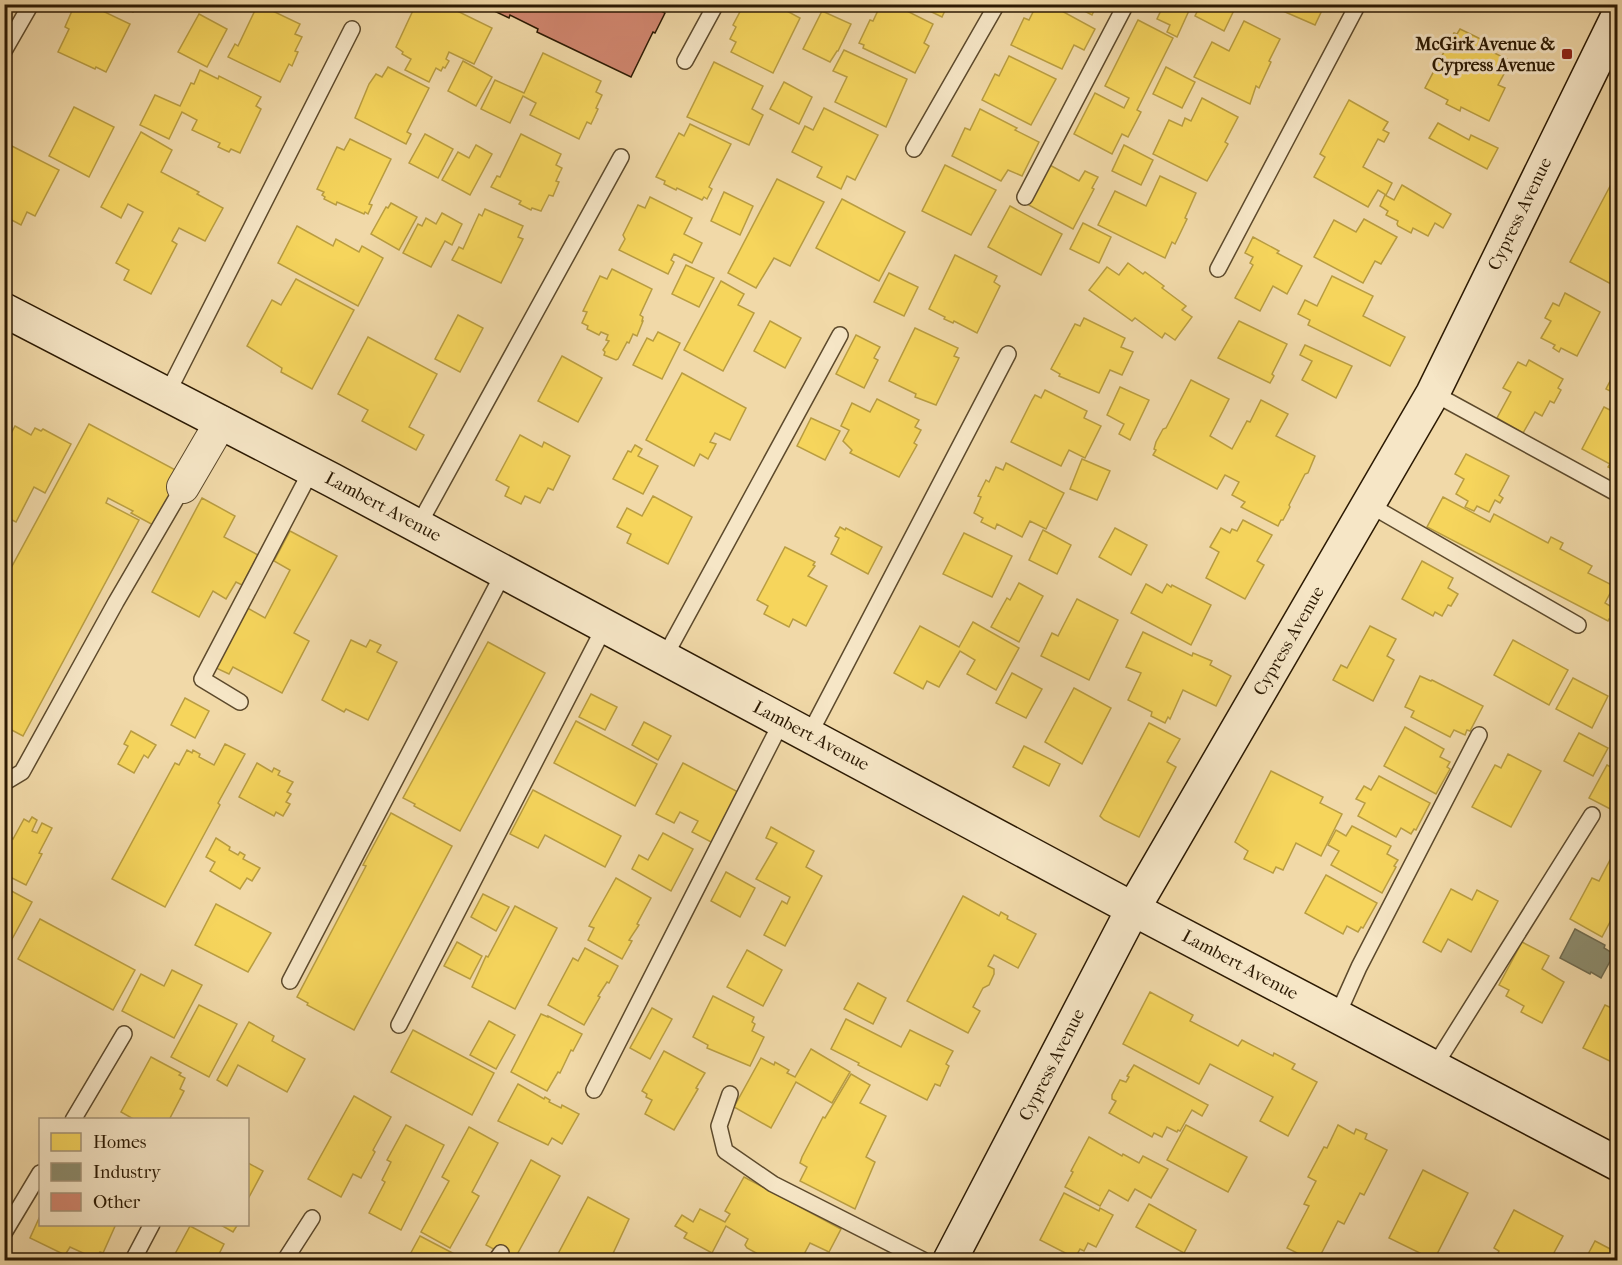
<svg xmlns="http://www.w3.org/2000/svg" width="1622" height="1265" font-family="'IM FELL French Canon',serif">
<rect width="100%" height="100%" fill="#f1d9a8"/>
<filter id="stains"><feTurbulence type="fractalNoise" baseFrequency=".00333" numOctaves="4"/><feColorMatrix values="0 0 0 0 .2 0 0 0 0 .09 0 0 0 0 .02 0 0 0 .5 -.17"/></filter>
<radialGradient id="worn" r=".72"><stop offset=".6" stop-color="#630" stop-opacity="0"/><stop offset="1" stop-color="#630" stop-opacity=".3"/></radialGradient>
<g fill="#f6d55c" stroke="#b99d41" stroke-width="1.5">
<polygon points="75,4 88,4 130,24 106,72 96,67 95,69 58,52 69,29 65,27"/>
<polygon points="117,4 136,4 133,12"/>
<polygon points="258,4 300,24 295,34 302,37 295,51 298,52 292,66 289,64 280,82 228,57 235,44 238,46"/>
<polygon points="416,4 443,4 492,28 474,64 449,52 446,59 449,61 445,68 443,67 441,71 436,68 429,82 405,70 411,59 402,54 403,52 396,47"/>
<polygon points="747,4 774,4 800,18 773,73 731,52 736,42 730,39 736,27 733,25 742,8 744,9"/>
<polygon points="881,4 887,4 895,9 897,6 933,24 924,43 929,46 915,73 863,48 864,45 859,43 870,20 873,21"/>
<polygon points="915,4 948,4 942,17"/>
<polygon points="1037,4 1049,4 1095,29 1084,50 1074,45 1062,69 1011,45 1024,18 1029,20"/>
<polygon points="1071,4 1097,4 1092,15"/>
<polygon points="1164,4 1192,4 1177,37 1167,32 1170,25 1157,19"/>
<polygon points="1201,4 1237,4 1224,31 1195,16"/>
<polygon points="1267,4 1325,4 1315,25"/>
<polygon points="822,11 851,24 838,51 837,51 830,62 803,49"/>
<polygon points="199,14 227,29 207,67 178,52"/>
<polygon points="1138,20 1173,38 1137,110 1141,112 1128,137 1122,134 1112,154 1074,134 1095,93 1124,108 1129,98 1105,86"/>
<polygon points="1244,21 1280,39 1269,61 1271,62 1259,88 1256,86 1250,104 1194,77 1212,42 1229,51"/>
<polygon points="1460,29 1487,42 1484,48 1511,61 1498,85 1505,88 1489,121 1461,107 1460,111 1446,104 1448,100 1425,88 1454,33 1457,34"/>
<polygon points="844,50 907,79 886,127 835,102 847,77 833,71"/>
<polygon points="543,53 601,81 596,92 602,95 596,108 598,109 591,124 587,122 579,139 530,115 536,103 523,96 510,123 481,109 495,80 524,93"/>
<polygon points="1009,56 1056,79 1031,125 982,100 995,74 999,76"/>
<polygon points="463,61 492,77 476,106 448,91"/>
<polygon points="714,62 763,86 752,109 763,115 749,145 687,117"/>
<polygon points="388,67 429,88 407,132 411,134 406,144 355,118 369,84 376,74 382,77"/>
<polygon points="1166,67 1195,82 1182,108 1153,94"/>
<polygon points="200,70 218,79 219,76 261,97 256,106 261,109 240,153 231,149 229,152 218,147 220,143 192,130 197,120 182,112 169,139 140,125 155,95 180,106 191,83 194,84"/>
<polygon points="784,82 812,97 799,124 770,109"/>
<polygon points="1202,98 1238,117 1225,142 1228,144 1207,181 1153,154 1169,120 1182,126 1185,118 1191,121"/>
<polygon points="1349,100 1388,122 1383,130 1389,133 1384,142 1378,139 1363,167 1392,183 1386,195 1378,190 1368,207 1314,177 1325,157 1320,154"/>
<polygon points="74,107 114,127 89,177 49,156"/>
<polygon points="824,108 878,135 855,180 847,176 841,189 817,177 822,167 792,152 805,126 813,130"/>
<polygon points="980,109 1017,128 1015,130 1039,142 1022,176 1008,170 1001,181 952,156 965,128 970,130"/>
<polygon points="1438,123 1469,140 1471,135 1498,148 1487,169 1429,138"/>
<polygon points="690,124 731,144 709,187 712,189 707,199 704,197 702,200 677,188 676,190 664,184 665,181 656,177 679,133 684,136"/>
<polygon points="141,132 172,150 161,172 199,192 197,194 223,208 205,241 179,228 172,241 177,244 151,294 124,280 129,270 116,263 143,212 128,204 121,218 101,207"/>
<polygon points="425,134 453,149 438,178 409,163"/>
<polygon points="521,134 561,154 556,165 562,168 556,181 559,182 553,196 549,195 541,211 532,208 531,210 519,204 521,201 491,187 497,176 500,177"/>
<polygon points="350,139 391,159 369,204 372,205 368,214 365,212 364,214 337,202 336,205 324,199 325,197 322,195 324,192 317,189 337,147 344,150"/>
<polygon points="4,142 59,170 35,216 27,212 21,225 4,216"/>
<polygon points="476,145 492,154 470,195 442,180 458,152 469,158"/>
<polygon points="1124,145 1153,160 1141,185 1112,171"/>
<polygon points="1046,163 1079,181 1085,171 1098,177 1092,188 1094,189 1073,229 1025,203"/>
<polygon points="945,165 996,190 971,235 922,211"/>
<polygon points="1617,173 1618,278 1613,285 1570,262"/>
<polygon points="1160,176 1196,193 1185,218 1187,219 1175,244 1172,242 1165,258 1098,225 1115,191 1146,206"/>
<polygon points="777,179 824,202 790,266 774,258 756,288 728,273"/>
<polygon points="1402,185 1451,214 1443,228 1435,223 1428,236 1413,228 1411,233 1398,226 1397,224 1398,221 1386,215 1388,211 1380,206 1385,195 1394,200"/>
<polygon points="724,192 753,206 740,235 711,221"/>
<polygon points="650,197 692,218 684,234 702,243 692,263 674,254 671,260 674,262 668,274 619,250 625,239 623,235 638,205 645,208"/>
<polygon points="842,199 905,232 879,281 816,248"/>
<polygon points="391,203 417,217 399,250 371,234 386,207 388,208"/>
<polygon points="1010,206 1062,234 1041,275 988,247"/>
<polygon points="485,209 523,226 518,237 523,239 501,283 452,260 459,247 463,249 479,214 482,216"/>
<polygon points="442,213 462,224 452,245 445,241 431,267 403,253 418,224 422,226 426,218 436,224"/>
<polygon points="1364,219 1397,237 1381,264 1375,261 1363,283 1314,257 1334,220 1356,232"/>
<polygon points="1083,223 1111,237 1099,263 1070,249"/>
<polygon points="297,226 333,246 336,239 359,252 362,246 383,258 358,306 278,263"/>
<polygon points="1253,237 1279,251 1277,253 1302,266 1287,294 1273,286 1260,311 1235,298 1253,265 1250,263 1253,257 1245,253"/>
<polygon points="955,255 997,276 994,282 1000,286 977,333 954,321 953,323 944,319 945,317 929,309"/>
<polygon points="1128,263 1143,274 1145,272 1164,286 1162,288 1186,306 1182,310 1192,317 1175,340 1165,333 1162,338 1135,318 1132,321 1089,290 1107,267 1119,275"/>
<polygon points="686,265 714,278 699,307 672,294"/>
<polygon points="612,269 652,289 640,315 643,317 642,321 643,321 637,336 633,334 629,343 627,342 618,359 616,360 604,355 605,352 603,350 609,341 606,340 608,335 601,332 599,335 587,329 588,326 582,323 587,312 583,311 600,276 607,279"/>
<polygon points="889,273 918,287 904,316 874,302"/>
<polygon points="1332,276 1373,296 1363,316 1405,337 1390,366 1308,325 1310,320 1298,314 1305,300 1317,306"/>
<polygon points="296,279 354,310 312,389 281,372 282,368 247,346 272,300 281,305"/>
<polygon points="721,281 744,294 738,305 754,313 723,371 684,350"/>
<polygon points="1565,293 1600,312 1577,356 1561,348 1559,352 1553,348 1555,345 1541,338 1551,321 1545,318 1553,303 1559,306"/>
<polygon points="458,315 483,328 460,372 435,359"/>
<polygon points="1084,318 1125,338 1121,347 1133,352 1122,375 1110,370 1099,393 1059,376 1060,374 1051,369 1075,324 1080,326"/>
<polygon points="770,321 801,338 785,368 754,351"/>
<polygon points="1239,321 1287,344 1272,374 1274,376 1270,383 1218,358"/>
<polygon points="915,328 958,348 954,356 959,358 936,405 915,397 916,394 889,381"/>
<polygon points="658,332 680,343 662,379 633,365 647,338 653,341"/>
<polygon points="856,335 880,347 874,358 878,360 864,388 836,374"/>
<polygon points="368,337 437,374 409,427 424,435 416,450 362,421 368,410 338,394"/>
<polygon points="1305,345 1352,366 1336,398 1302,380 1312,361 1300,355"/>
<polygon points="562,356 602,378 578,422 538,401"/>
<polygon points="1529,360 1563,379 1558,388 1561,390 1554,403 1550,401 1542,416 1535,412 1523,433 1497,418 1511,392 1503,388 1518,362 1526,366"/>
<polygon points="1618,366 1618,395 1606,389"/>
<polygon points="682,373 746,408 730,440 715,433 710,442 716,444 708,459 700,454 694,466 646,440"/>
<polygon points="1191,380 1229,399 1210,436 1232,449 1247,421 1250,422 1261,400 1288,414 1276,436 1315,456 1308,473 1305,474 1289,505 1290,507 1283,520 1281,520 1278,526 1241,507 1245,502 1232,495 1239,482 1225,475 1217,489 1153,455 1156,450 1154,449 1156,442 1163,429 1166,428"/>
<polygon points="1120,387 1149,400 1130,440 1119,434 1124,424 1107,415"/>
<polygon points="1045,390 1087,411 1084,418 1101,426 1085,458 1069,450 1061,466 1011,442 1032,400 1035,395 1041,398"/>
<polygon points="877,399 919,420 915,427 921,430 914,443 917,445 899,477 850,453 852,450 843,441 849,430 841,426 852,403 870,412"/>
<polygon points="1604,407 1618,414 1618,472 1608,467 1610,464 1582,449"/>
<polygon points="811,418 840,431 825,460 797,446"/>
<polygon points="89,424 183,474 155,526 131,513 133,511 108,498 106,503 139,520 23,736 4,726 4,581"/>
<polygon points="15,426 31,435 35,428 41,431 43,429 71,444 45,493 34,487 16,522 4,516 4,440 6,438 8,439"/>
<polygon points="520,435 542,447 544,442 570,456 553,490 548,488 540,503 525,496 521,504 505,496 509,487 496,480"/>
<polygon points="635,445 642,449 638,456 658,466 643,494 613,479 628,451 631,452"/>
<polygon points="1466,454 1509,476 1499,495 1503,498 1500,503 1495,500 1489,512 1477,506 1474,511 1465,507 1468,501 1456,494 1464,479 1455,474"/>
<polygon points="1082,459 1110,471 1097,500 1070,489"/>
<polygon points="1006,463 1064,493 1046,529 1030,521 1022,537 997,524 995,529 981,522 983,518 974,513 981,497 978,496 986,480 989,482 996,467 1003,470"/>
<polygon points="653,496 692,517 668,564 627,543 631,534 617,527 627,508 642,516"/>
<polygon points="1443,497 1490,522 1494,514 1548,543 1551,537 1563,543 1560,549 1592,566 1588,573 1614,586 1605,603 1615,609 1613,611 1618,613 1618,623 1609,619 1608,621 1427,527"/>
<polygon points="202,498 235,516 224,537 258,555 242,585 236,582 226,599 213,591 199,617 152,592"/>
<polygon points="1243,520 1272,535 1257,561 1264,565 1245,599 1206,578 1219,552 1210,547 1221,528 1230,533 1232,529 1237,531"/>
<polygon points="840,527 845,530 846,528 882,547 868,574 831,554 839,538 835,536"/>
<polygon points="1115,528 1147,545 1131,575 1099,557"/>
<polygon points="1043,530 1071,545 1057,574 1029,560"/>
<polygon points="290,531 337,556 294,633 309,641 282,693 233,667 229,674 216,668 246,607 265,618 290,570 274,561"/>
<polygon points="964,533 1012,556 992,597 943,574"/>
<polygon points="785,547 815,562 813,565 815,566 808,576 827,586 806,626 793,619 789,627 764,614 768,606 757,600"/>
<polygon points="1422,561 1453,578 1448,588 1458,594 1451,606 1448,605 1442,616 1435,612 1433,616 1402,599"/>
<polygon points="1019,583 1043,596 1019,642 991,627 1007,598 1010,600"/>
<polygon points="1146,584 1162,593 1167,584 1171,587 1172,585 1211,605 1191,645 1131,613"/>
<polygon points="1077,599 1118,620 1089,680 1041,656 1052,633 1058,636"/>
<polygon points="973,622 1019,648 996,690 967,674 975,660 960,651 939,687 927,681 923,689 894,673 920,626 959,647"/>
<polygon points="1370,626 1396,639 1387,656 1394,660 1373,701 1333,680 1341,665 1347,668"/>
<polygon points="1143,632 1192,656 1193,653 1212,661 1210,665 1231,676 1216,706 1183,690 1170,719 1168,717 1165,723 1151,716 1152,712 1128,700 1141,673 1126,667"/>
<polygon points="351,640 366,647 370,640 381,645 377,652 397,662 368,720 346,709 344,712 322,700"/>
<polygon points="1513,640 1568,670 1549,705 1494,675"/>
<polygon points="488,642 545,673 460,831 414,806 415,804 403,798"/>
<polygon points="1012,673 1042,689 1026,718 996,703"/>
<polygon points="1420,676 1431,681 1432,680 1483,706 1470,731 1467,730 1465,735 1454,730 1450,737 1411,717 1414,711 1405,707"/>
<polygon points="1573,678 1608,696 1592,728 1556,709"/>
<polygon points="1074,688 1111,708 1082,764 1045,742"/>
<polygon points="591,694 617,707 605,730 579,717"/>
<polygon points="185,698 209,711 195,738 171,725"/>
<polygon points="576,721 657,764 635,806 554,763"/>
<polygon points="644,722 671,736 658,760 632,745"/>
<polygon points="1149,723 1180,739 1167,762 1176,767 1139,837 1104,820 1100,816"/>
<polygon points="1405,727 1444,749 1440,757 1450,762 1447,767 1450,769 1436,794 1384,766"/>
<polygon points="131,731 156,745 148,758 144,755 134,773 118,764 128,746 124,744"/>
<polygon points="1579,733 1608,748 1593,776 1564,761"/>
<polygon points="225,744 245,754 218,803 220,805 165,907 112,879 175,763 179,765 187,750 192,753 193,750 200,754 199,757 214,765"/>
<polygon points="1024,746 1060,764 1049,786 1013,767"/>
<polygon points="1508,754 1541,771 1511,827 1472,807 1495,765 1501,768"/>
<polygon points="257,763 272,772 274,768 280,771 278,775 293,782 287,792 291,794 286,802 290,804 283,816 276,812 274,816 239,797"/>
<polygon points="683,763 740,793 713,843 692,832 698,821 680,812 674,823 656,814"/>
<polygon points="1607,765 1618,771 1618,813 1589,798"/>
<polygon points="1271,771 1323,797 1320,803 1342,814 1321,856 1296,843 1283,870 1276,867 1273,873 1244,859 1248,851 1235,842"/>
<polygon points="1379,776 1430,803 1416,830 1414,829 1411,834 1401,828 1396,837 1358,816 1365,803 1356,799 1364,786 1371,790"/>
<polygon points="533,790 621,836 605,867 545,835 538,848 510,834"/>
<polygon points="391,813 452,846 354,1030 307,1005 308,1003 297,997 366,866 363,865"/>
<polygon points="32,817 37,820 32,831 37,833 42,823 52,828 39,853 42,854 26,885 4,874 4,849 11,837 13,839 24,819 29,822"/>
<polygon points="1352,826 1391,846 1387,854 1398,860 1394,866 1396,867 1382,893 1331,865 1339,851 1328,845 1336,830 1346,836"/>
<polygon points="771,827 814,851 806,867 822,876 785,946 764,935 782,901 787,904 790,897 756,879 777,843 766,838"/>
<polygon points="663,833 693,849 671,891 632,869 639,855 648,860"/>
<polygon points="216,838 230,847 229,850 238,855 240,852 245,855 243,859 260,868 252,881 247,878 240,889 210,871 215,862 206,857"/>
<polygon points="1610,860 1618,864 1618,926 1610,922 1602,937 1570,919 1592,878 1599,881"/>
<polygon points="726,872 755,888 740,917 711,901"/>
<polygon points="1326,875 1377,903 1363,928 1361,927 1358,932 1347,926 1343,934 1305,913"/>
<polygon points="616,878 651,898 637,924 639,925 629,940 632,941 622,959 588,940 594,928 589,926"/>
<polygon points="4,887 32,902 4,954"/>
<polygon points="1451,889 1472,900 1477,890 1498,901 1471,952 1448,939 1441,952 1423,942"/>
<polygon points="483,894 509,907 496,931 471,917"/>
<polygon points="963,896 999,916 1001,912 1008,916 1007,919 1036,934 1018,968 994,955 988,966 994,969 994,974 989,985 983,988 973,1007 980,1011 968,1033 907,1001"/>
<polygon points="216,904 271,933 248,972 195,945"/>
<polygon points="515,906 557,928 515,1009 472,987 486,956 488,957"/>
<polygon points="40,919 135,970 113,1010 18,959"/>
<polygon points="457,942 482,956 470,979 444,966"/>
<polygon points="1522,942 1549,956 1542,969 1564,982 1542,1023 1521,1012 1524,1006 1506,996 1509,990 1499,985"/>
<polygon points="585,948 618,966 609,983 607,982 598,996 600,997 584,1025 548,1005 573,958 578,961"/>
<polygon points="747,950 782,970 763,1006 727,987"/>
<polygon points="172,970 202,985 174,1038 122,1011 141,974 164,986"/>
<polygon points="858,983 886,998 873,1024 844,1009"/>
<polygon points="1150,992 1193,1015 1190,1021 1238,1046 1242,1040 1273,1056 1274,1053 1295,1064 1292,1069 1317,1082 1288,1136 1260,1121 1273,1097 1210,1064 1199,1084 1123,1044"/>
<polygon points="713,996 754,1017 752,1022 755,1024 752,1031 764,1037 750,1066 707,1048 708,1045 693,1037"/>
<polygon points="199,1005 237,1024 209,1077 171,1057"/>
<polygon points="1605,1005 1618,1011 1618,1065 1583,1048"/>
<polygon points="652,1008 672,1019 650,1059 630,1048"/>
<polygon points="541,1014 548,1017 548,1016 582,1034 573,1051 571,1050 560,1073 558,1072 547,1091 511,1072"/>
<polygon points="846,1019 901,1047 910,1030 953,1051 946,1064 949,1066 940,1086 935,1084 927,1100 858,1065 859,1063 831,1049"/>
<polygon points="489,1021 515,1035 496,1069 470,1055"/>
<polygon points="249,1022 274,1036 272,1041 305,1059 287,1092 238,1065 227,1086 217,1080"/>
<polygon points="413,1030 494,1073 472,1115 391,1072"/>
<polygon points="811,1049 850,1072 832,1103 796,1082 771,1128 734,1107 761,1058 774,1065 775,1062 789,1070 787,1073 795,1077"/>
<polygon points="664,1051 705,1073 696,1088 698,1089 674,1130 645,1114 652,1100 646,1097 647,1094 642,1091"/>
<polygon points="151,1057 181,1073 179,1075 185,1078 180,1089 184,1091 169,1120 135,1120 121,1112"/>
<polygon points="1134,1065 1208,1105 1202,1116 1192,1110 1180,1131 1178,1130 1177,1132 1167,1127 1162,1137 1154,1133 1152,1137 1109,1113 1116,1101 1112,1099 1112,1095 1120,1080 1126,1082 1129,1077 1127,1076"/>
<polygon points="851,1074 870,1085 860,1103 886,1116 866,1157 875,1162 855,1209 800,1181 807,1167 800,1163 802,1157 823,1117 825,1118"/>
<polygon points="518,1084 544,1099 545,1097 550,1100 549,1102 561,1108 562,1105 579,1114 562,1144 552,1138 548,1145 498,1121"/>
<polygon points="354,1096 391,1117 373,1150 375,1152 361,1178 353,1174 341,1197 308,1179"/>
<polygon points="406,1125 444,1145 401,1230 369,1213 385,1182 382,1180 391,1162 387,1160"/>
<polygon points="1186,1125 1247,1157 1228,1192 1167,1160"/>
<polygon points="1338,1125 1354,1134 1356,1129 1367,1134 1365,1139 1387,1150 1364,1195 1360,1193 1344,1224 1338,1221 1318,1260 1311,1260 1287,1248 1309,1206 1304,1204 1316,1181 1308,1177 1324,1147 1327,1148"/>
<polygon points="469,1127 498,1143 472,1192 479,1196 450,1248 421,1232 449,1181 442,1177"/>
<polygon points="1089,1137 1122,1156 1123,1154 1139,1163 1143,1156 1168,1169 1151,1198 1135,1189 1128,1201 1109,1190 1100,1206 1065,1187 1073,1172 1071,1171"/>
<polygon points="531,1160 560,1176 514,1260 486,1245"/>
<polygon points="248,1163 263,1171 248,1199"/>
<polygon points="1423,1170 1468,1193 1434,1260 1389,1238"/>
<polygon points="744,1177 841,1229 829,1252 810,1243 801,1260 769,1260 747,1248 745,1245 748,1239 726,1226 712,1253 684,1238 687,1233 675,1226 682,1215 693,1222 700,1209 725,1222 730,1214 725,1211"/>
<polygon points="1064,1193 1099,1211 1100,1208 1113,1215 1096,1247 1088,1243 1084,1251 1080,1249 1075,1258 1040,1240"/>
<polygon points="588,1197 629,1219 610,1260 570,1260 558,1254"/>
<polygon points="1149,1204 1196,1230 1184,1253 1136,1227"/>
<polygon points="1514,1210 1563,1236 1550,1260 1502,1260 1503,1258 1497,1255 1499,1251 1494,1248"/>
<polygon points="40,1216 40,1224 116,1224 103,1253 100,1252 96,1259 70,1247 65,1255 30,1238"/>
<polygon points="219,1224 238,1224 233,1232"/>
<polygon points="190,1226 224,1244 216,1260 176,1260 178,1256 175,1254"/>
<polygon points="420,1236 464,1259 463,1260 407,1260"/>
<polygon points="1595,1241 1618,1253 1618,1260 1585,1260"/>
</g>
<polygon fill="#8c8c6e" stroke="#6f6a4e" stroke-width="1.5" points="1575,929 1605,945 1604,948 1614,954 1601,978 1591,972 1590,974 1560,958"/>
<polygon fill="#d28770" stroke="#2c1a03" stroke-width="1.5" points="497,4 648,4 665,13 655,33 653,32 631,77 537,32 538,29 510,15 509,18 494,11"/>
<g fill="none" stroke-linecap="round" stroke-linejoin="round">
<g stroke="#5d4a2c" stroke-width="18">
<g id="lane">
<polyline points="4,51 31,4"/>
<polyline points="685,61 716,4"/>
<polyline points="914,149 997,4"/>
<polyline points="1025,197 1126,4"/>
<polyline points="1218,269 1358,4"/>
<polyline points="1433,393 1618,494"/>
<polyline points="167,394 352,29"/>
<polyline points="1368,504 1578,625"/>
<polyline points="418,526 621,157"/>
<polyline points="664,658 840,335"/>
<polyline points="240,702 202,679 312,469"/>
<polyline points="809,735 1008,354"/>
<polyline points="7,781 22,772 116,602 183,487"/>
<polyline points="290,981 504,572"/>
<polyline points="1337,1016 1359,967 1479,735"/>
<polyline points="399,1025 605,626"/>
<polyline points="1434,1067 1592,815"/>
<polyline points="594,1090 782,721"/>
<polyline points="730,1094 719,1126 725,1151 773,1184 923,1260"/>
<polyline points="73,1120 124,1034"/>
<polyline points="4,1233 40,1173"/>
<polyline points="133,1260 152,1224"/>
<polyline points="285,1260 312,1218"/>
<polyline points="496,1260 501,1253"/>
</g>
</g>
<g stroke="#5d4a2c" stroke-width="34">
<polyline id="street" points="183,487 221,422"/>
</g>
<g stroke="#2c1a03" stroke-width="36">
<g id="secondary">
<polyline points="4,310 332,480 1133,909 1618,1164"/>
<polyline points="950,1260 1133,909 1433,393 1618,16"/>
</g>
</g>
<use href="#lane" stroke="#f6e6c6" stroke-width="15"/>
<use href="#street" stroke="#f6e6c6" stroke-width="32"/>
<use href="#secondary" stroke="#f6e6c6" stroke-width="33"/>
</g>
<rect fill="#8f2418" stroke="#f6e6c6" stroke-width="2" x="1561" y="48" width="12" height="12" rx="3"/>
<g text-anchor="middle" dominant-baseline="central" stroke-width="6" stroke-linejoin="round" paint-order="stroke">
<g font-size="18" font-weight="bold" fill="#2c1a03" stroke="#f6e6c6" text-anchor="end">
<text x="1555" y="44">McGirk Avenue &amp;<tspan x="1555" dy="21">Cypress Avenue</tspan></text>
</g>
<g font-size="18" fill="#2c1a03" stroke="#f6e6c6">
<text transform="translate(1520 214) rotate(-64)">Cypress Avenue</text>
<text transform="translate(383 507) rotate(28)">Lambert Avenue</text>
<text transform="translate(1289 641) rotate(-60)">Cypress Avenue</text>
<text transform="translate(811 736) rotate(28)">Lambert Avenue</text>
<text transform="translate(1240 965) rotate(28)">Lambert Avenue</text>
<text transform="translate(1052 1065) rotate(-63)">Cypress Avenue</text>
</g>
</g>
<rect width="1622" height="1265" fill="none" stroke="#f1d9a8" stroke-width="24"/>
<rect x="6" y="6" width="1610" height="1253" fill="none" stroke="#2c1a03" stroke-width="3"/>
<rect x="12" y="12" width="1598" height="1241" fill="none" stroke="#2c1a03" stroke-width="1.5"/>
<rect x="39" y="1118" width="210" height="108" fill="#f6e6c6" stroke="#a59478" stroke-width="1.5"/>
<rect x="51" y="1133" width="30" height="18" fill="#f6d55c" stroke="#a59478" stroke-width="1.5"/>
<text x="93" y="1148" font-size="18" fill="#2c1a03">Homes</text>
<rect x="51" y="1163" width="30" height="18" fill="#8c8c6e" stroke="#a59478" stroke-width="1.5"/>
<text x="93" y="1178" font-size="18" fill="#2c1a03">Industry</text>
<rect x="51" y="1193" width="30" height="18" fill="#d28770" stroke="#a59478" stroke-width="1.5"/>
<text x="93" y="1208" font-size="18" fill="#2c1a03">Other</text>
<rect width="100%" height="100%" filter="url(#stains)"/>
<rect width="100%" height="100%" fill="url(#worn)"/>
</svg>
